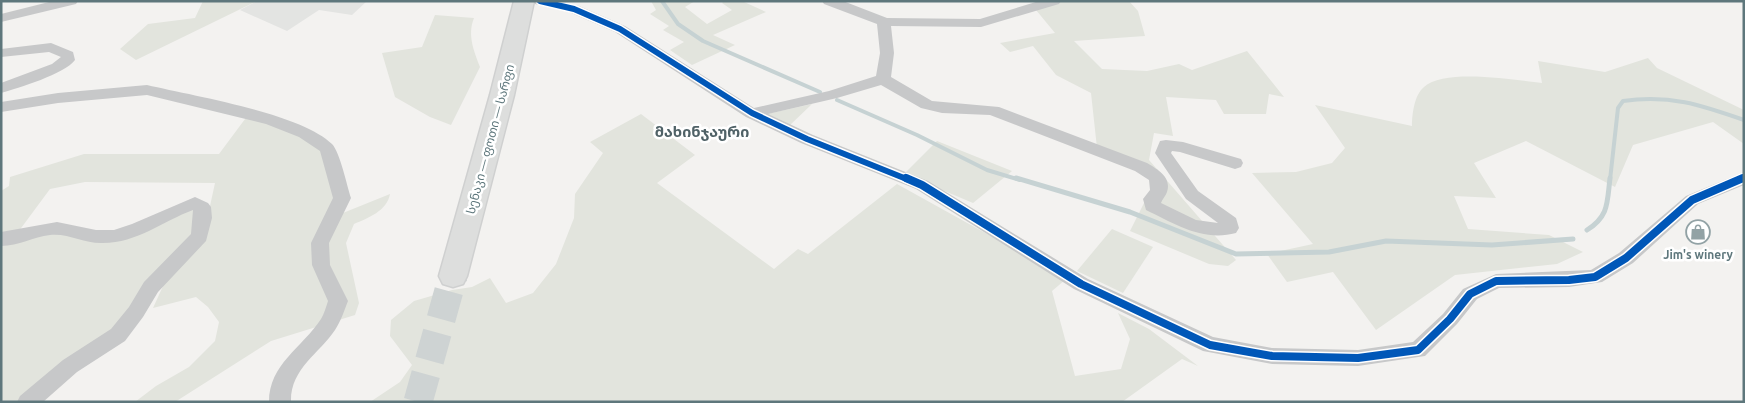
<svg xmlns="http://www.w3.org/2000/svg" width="1745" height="403" font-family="Ubuntu,'Noto Sans Georgian',sans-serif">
<rect width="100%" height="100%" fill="#f3f2f0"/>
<polygon fill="#e3e4e2" points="257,1 367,1 352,15 319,10 287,31 240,10"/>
<g fill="#e2e4dd" fill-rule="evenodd">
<polygon points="203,1 257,1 136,60 120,49 148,24 195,18"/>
<polygon points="651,1 695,1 685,7 707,24 732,10 722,3 724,1 742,1 766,12 713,35 735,45 692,65 670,50 684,42 663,30 669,26 650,14 656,10"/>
<polygon points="1062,1 1129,1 1138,11 1145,36 1074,41 1102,69 1147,71 1179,64 1192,70 1247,51 1284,97 1269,94 1266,114 1224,114 1216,100 1166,97 1173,136 1154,133 1149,160 1236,260 1228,266 1209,264 1130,231 1156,179 1097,148 1091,93 1056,75 1033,46 1010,52 1000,43 1055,33 1036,10"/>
<path d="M435 15 474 18C467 35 474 51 480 67L451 125 430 117 395 97 382 53 422 47Z"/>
<path d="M1648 58 1657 68 1744 110V144L1713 122 1633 145 1615 187 1526 141 1474 163 1496 198 1454 196 1468 229 1549 235 1583 252 1557 264 1455 275 1376 330 1333 272 1287 282 1267 254 1313 244 1252 173 1296 172 1332 163 1345 148 1315 105 1412 126C1412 115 1414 95 1424 87 1444 68 1516 80 1542 83L1538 61 1605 72Z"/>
<polygon points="812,104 789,126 767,114"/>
<polygon points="641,114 695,155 657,183 774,269 798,249 808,254 897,184 1016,250 1065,280 1052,291 1075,376 1121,369 1130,339 1118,313 1149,329 1198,366 1182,359 1122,402 370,402 400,382 412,365 390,336 391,320 414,301 452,290 472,287 490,278 506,303 533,293 556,264 574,218 575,194 603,153 590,142"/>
<path d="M248 115 316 139 342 198 333 217 390 194C387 211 368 218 354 224L346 243 359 303 355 315 271 341 175 402H135L156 386 189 367 215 341 219 322 208 307 196 297 153 308 174 262 136 312 28 402H1V191L9 186 10 177 84 154H219ZM85 182 215 183 210 206 181 207 102 237 77 231 13 239 50 189Z"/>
<polygon points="937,141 1012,171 973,203 904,174"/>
<polygon points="1112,229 1153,247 1123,293 1077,271"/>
</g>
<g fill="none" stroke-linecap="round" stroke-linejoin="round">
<g stroke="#c6d2d3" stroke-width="4">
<polyline points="662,1 678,24 703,41 820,92"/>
<polyline points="837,100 917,135 987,170 1020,180"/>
<path d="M1610 180 1618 108 1623 101C1669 94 1701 105 1744 120"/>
</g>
<g stroke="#c6d2d3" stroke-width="5">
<polyline points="1016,178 1130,212 1236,254 1329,252 1386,241 1492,245 1573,239"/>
<path d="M1587 230C1609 216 1607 203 1610 178"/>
</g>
<polyline stroke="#ced3d3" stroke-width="29" stroke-dasharray="29 14" stroke-linecap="butt" points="418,402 453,276"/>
<g stroke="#cfd0d0" stroke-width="3">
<polygon id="highway" points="514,1 534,1 514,95 467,276 463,284 453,287 443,284 439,276 490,95"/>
</g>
<g fill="#c7c8c9" fill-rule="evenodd">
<polygon points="53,1 78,1 76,4 1,22 1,14"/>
<path d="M533 1H559L579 6 625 26 754 108 829 91 876 76 880 53 877 24 824 4 822 1H843L887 18 980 19 1039 1H1061L1059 4 981 27 891 26 894 53 891 77 932 101 999 107 1147 163C1157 169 1172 177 1167 192 1166 196 1162 199 1161 203L1196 220 1218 223 1186 199 1155 153 1160 141 1166 140 1183 142 1241 159 1243 163 1241 167 1235 169 1180 152 1172 151 1171 153 1198 191 1236 218 1239 228 1236 233C1203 242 1175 224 1146 210L1143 199 1150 190 1149 180 1135 171 990 115 942 113 921 108 881 85 837 98 768 114 813 135 928 181 1088 279 1213 337 1272 348 1358 350 1413 342 1443 314 1463 289 1496 274 1591 270 1619 253 1686 196 1744 172V185L1698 204 1633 263 1602 282 1569 287 1499 288 1477 299 1457 324 1425 356 1358 366 1272 364 1203 351 1074 289 916 189 801 143 746 117 615 32 569 12 535 4Z"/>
<path d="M51 43 73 52 75 60C65 74 18 88 1 93V83L52 64 61 57 49 52 1 57V49Z"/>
<path d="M147 85C193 96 300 113 332 144 340 152 347 186 351 198L329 243 330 265 348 301C344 311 341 321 335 330 319 354 290 369 291 402H269C269 364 302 348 321 319 324 314 326 307 328 301L312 265 311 243 333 198 320 151 299 137 266 124 147 95 58 103 1 112V102L58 93Z"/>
<path d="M195 197 208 203 211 207 212 218 206 241 158 292 143 317 125 341 77 372 43 402H17L20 396 63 360 111 329 129 307 144 282 191 234 193 210C163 221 137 243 103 243 85 244 69 233 50 235 33 237 19 246 1 246V232L57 222 96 230H114L132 224Z"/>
</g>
<use href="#highway" fill="#dddedd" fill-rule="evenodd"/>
<g stroke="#fff" stroke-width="9">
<g id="cycleway-far1">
<polyline points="540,1 574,9 620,29 752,113 807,139 909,180"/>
<polyline points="1740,180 1744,178"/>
</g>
</g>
<g stroke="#fff" stroke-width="11">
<polyline id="cycleway" points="906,178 922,185 1081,284 1210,345 1272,356 1358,358 1418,350 1450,319 1470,294 1496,281 1569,280 1595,277 1626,258 1692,200 1743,178"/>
</g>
<use href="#cycleway-far1" stroke="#0057b8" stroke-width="6"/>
<use href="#cycleway" stroke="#0057b8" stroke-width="8"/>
</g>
<defs>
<g id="shop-ring" transform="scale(1.25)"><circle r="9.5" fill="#fff" stroke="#92a2a5" stroke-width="1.5"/><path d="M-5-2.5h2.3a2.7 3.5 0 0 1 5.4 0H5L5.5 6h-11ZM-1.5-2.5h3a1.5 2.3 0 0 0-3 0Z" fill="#92a2a5"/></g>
</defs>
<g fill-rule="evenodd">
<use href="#shop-ring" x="1698" y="232"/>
</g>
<g text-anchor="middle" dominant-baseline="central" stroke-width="5" stroke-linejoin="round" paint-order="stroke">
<g font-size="12" fill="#5e777c" stroke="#fff">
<text transform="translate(490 139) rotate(-75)">სენაკი — ფოთი — სარფი</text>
</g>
<g font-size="12" font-weight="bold" fill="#5e777c" stroke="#fff">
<text x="1698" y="254">Jim's winery</text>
</g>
<g font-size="15" font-weight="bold" fill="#506267" stroke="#fff">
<text x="702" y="131">მახინჯაური</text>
</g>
</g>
<rect width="1745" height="403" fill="none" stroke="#5e777c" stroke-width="5"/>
</svg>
